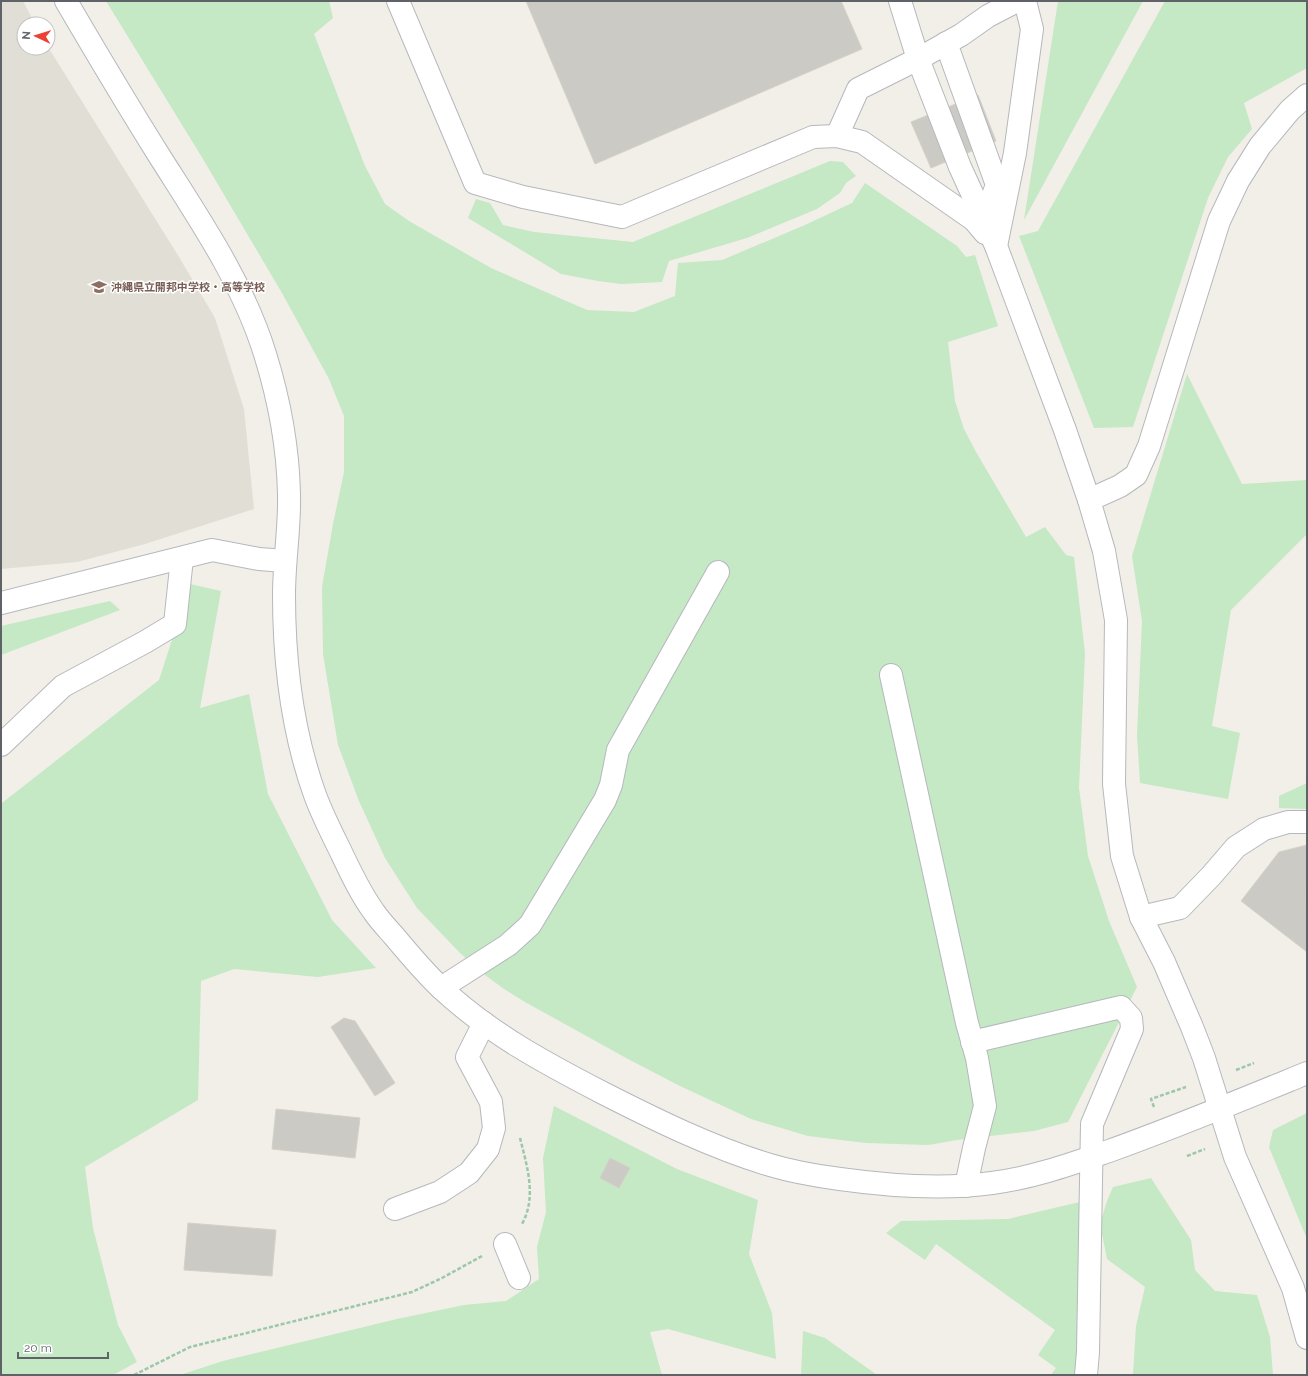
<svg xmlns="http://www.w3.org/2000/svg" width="1308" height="1376" font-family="Raleway,'Noto Sans JP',sans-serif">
<rect width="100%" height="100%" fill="#f1efe8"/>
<polygon fill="#e1ded6" points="1,1 23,1 35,24 24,24 24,48 48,47 179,257 215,318 244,409 254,509 145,544 77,562 1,569"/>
<g fill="#c5e8c5">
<polygon points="106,1 329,1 333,18 314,34 365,166 385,204 409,221 491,268 587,310 634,312 675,296 678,263 722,260 805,225 852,203 865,183 957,246 966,257 975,255 998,326 948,342 955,401 964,429 976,452 1026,537 1045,527 1066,555 1074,557 1085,653 1079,788 1088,856 1109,921 1137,987 1068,1122 1034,1131 957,1140 928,1145 866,1143 808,1136 751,1119 680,1086 628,1059 525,1002 504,989 485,975 460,953 417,908 385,858 359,801 338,745 323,654 322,587 333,524 344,472 344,416 329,379 282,293 203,159"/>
<polygon points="1058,1 1143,1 1024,220"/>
<polygon points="1165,1 1307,1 1307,68 1244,103 1252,129 1228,157 1208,198 1133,427 1094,428 1019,236 1038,231"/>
<polygon points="830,161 843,162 856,176 846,183 840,193 817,209 747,238 669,261 662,282 621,284 598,281 561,274 468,218 476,199 490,203 503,225 534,232 633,242"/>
<polygon points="1187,374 1242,484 1307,480 1307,534 1231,610 1212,726 1240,733 1228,799 1140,783 1137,735 1142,621 1132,556"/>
<polygon points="190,584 221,591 200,708 249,694 268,794 332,920 376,968 318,977 234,969 201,981 198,1100 85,1167 93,1228 118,1325 137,1362 113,1375 1,1375 1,802 2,803 159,680"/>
<polygon points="110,601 120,610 1,655 1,626"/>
<polygon points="1307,783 1307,809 1279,808 1279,796"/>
<polygon points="554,1106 677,1169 758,1200 749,1254 772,1313 776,1359 668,1329 650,1332 662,1375 180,1375 223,1361 397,1319 464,1305 506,1301 539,1279 537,1247 546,1212 543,1158"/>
<polygon points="1307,1113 1307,1239 1269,1147 1273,1130"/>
<polygon points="1151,1178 1191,1240 1195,1270 1215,1291 1257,1295 1270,1337 1273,1375 1133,1375 1136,1326 1145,1287 1107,1259 1100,1224 1107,1201 1113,1187"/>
<polygon points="1084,1201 1077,1375 1051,1375 1056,1368 1038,1355 1055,1330 936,1244 925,1260 886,1233 901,1221 1008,1219"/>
<polygon points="803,1331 825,1338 877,1375 801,1375"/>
</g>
<g fill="#cccac5" stroke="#d6d1c6">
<polygon points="526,1 841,1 862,49 595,164"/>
<polygon points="978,95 996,141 931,168 911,122"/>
<polygon points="1307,845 1306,898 1307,952 1241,901 1279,852"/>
<polygon points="344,1018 355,1021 395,1083 375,1096 331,1027"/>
<polygon points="276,1109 360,1118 355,1158 272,1149"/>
<polygon points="610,1158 630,1168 619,1188 600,1178"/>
<polygon points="188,1223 276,1230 272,1276 184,1270"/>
</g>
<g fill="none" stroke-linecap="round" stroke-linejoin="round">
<g stroke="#b5b8bc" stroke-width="24">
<g id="minor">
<path d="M66 1C97 54 128 106 160 157 200 220 243 283 265 354 279 399 288 446 289 494 290 527 284 561 284 595 284 662 292 731 315 795 322 814 331 832 340 850 350 871 360 893 374 912 380 921 387 928 394 936 409 954 424 972 441 988 489 1033 545 1063 603 1093 656 1120 713 1148 770 1165 793 1172 817 1176 840 1179 890 1186 941 1190 992 1183 1032 1178 1071 1164 1109 1151 1176 1127 1241 1100 1307 1073"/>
<polyline points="398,1 475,183 523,197 622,217 813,137 837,136 862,142 974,220 985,233"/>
<polyline points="900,1 918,59 960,167 996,246 1065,430 1089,500 1104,551 1116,620 1114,784 1122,856 1141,917 1164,962 1192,1027 1204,1058 1235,1157 1293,1288 1307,1338"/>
<polyline points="946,43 997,185 989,206"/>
<polyline points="837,136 858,89 918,59 961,35 988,16 1017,1"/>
<polyline points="996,246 1015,153 1032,29 1025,1"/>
<polyline points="1089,500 1120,486 1136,475 1149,446 1219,221 1238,181 1260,146 1290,110 1307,95"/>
<polyline points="1,603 212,550 259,559 285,561"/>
<polyline points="891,675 967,1023 977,1058 985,1106 974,1148 966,1186"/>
<polyline points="1,745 63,686 145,642 175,624 182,558"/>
<polyline points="1141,917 1180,908 1211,876 1236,847 1264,829 1288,822 1307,822"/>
<polyline points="441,988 508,945 530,925 605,800 611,785 618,750 718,572"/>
<polyline points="972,1042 1121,1007 1131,1018 1132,1029 1092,1124 1088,1352 1086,1375"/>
<polyline points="395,1209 440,1192 469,1173 488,1149 494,1128 491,1102 467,1057 484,1023"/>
<polyline points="505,1244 519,1278"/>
</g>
</g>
<g stroke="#9cc7a9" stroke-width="2.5" stroke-dasharray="4 2" stroke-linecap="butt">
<polyline points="1236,1070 1254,1063"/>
<polyline points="1154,1107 1151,1099 1186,1087"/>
<path d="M520 1138C527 1166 537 1197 522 1224"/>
<polyline points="1187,1156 1205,1149"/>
<polyline points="134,1375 190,1347 412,1292 442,1278 482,1256"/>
</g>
<use href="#minor" stroke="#fff" stroke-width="22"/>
</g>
<defs>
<g id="school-bare" transform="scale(1.2)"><path d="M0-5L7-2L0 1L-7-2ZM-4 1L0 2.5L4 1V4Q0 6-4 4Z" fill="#8d6e63" stroke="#fff" stroke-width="2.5" paint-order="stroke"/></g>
</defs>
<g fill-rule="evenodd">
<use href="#school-bare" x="99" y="287"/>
</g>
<g text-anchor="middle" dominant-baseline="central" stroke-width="3" stroke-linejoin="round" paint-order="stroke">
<g font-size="11" font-weight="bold" fill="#785e54" stroke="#fff" text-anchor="start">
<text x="111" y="287">沖縄県立開邦中学校・高等学校</text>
</g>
</g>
<rect width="1308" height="1376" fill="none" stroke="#5f6368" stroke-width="4"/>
<g transform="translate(36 36) rotate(274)"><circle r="19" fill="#ffffff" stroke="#bfc1c3"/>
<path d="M0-3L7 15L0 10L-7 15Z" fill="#ea4335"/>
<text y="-6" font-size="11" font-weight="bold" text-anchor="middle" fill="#5f6368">N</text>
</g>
<path d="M18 1352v6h90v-6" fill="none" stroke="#5f6368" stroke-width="2"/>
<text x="24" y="1352" font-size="12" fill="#5f6368" stroke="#ffffff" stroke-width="3" paint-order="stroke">20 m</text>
</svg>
